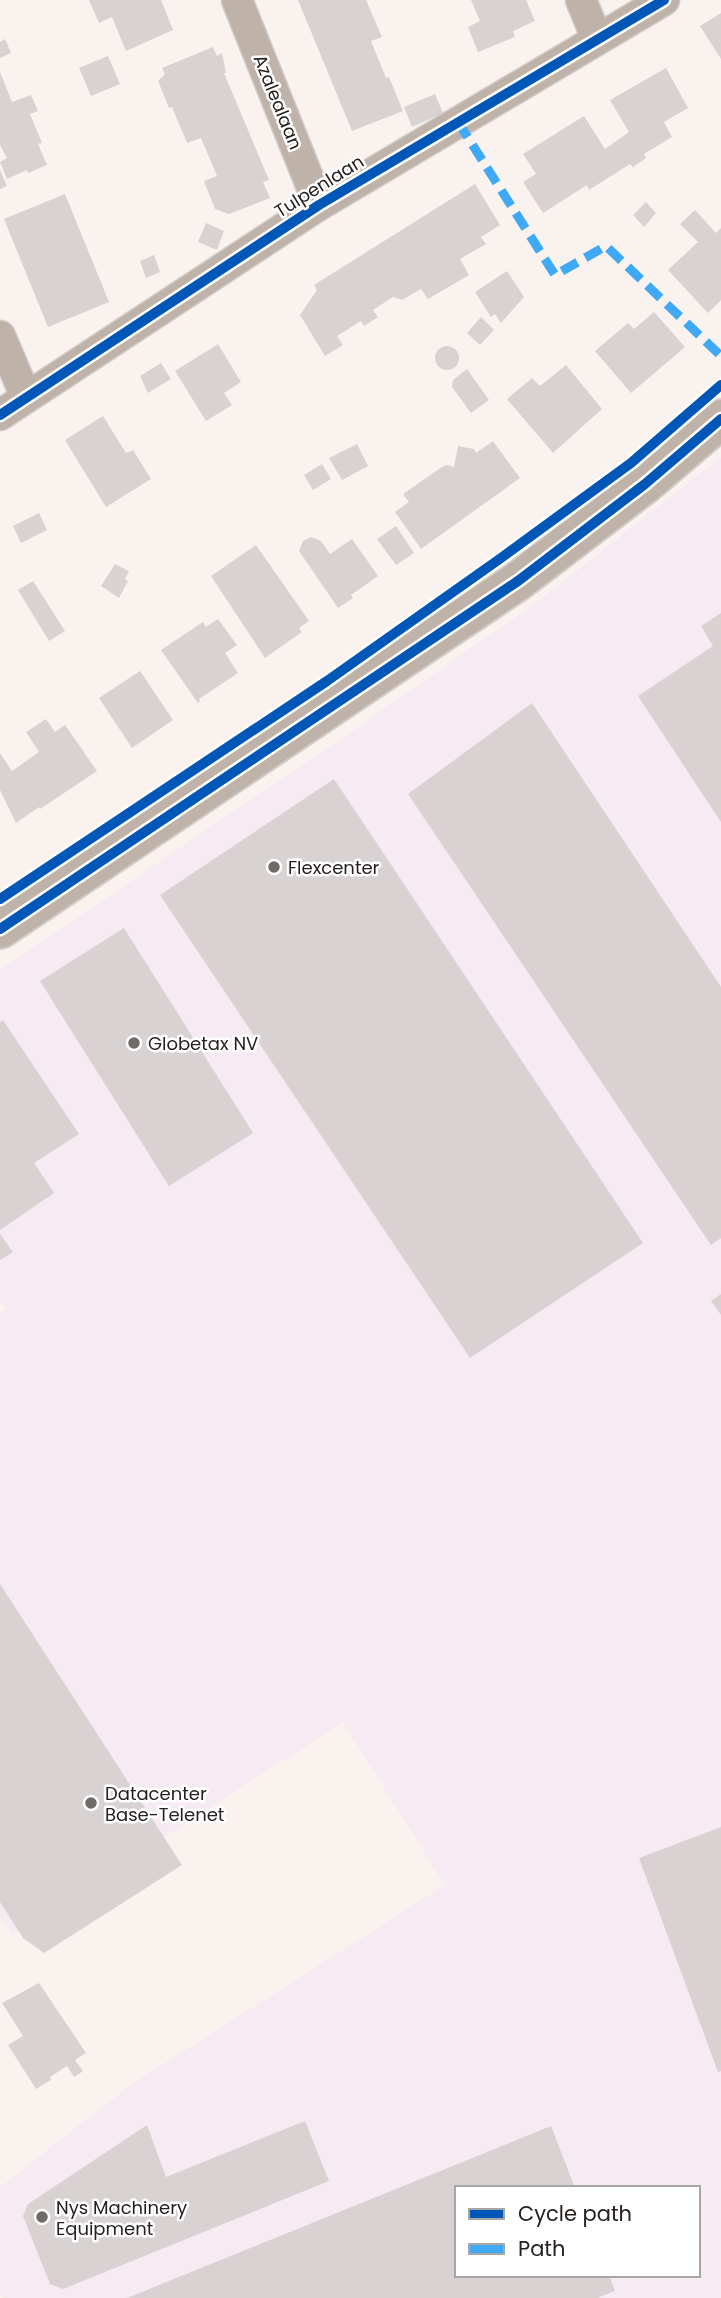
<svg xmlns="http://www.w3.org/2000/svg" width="721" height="2298" font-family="Poppins,sans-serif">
<rect width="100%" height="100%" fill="#faf2ef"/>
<path fill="#f6eaf3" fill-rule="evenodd" d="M721 457V2298H3L0 2291V2187L132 2084 445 1885 343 1722 12 1935 0 1916V1312L6 1309 0 1300V970L361 725 537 602ZM457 2188H698V2275H457Z"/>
<g fill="#d8d3d2">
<polygon points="89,0 161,0 173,30 126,51 112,17 99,23"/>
<polygon points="298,0 366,0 382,37 371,41 386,78 389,77 403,111 352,131"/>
<polygon points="471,0 526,0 535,21 513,31 515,37 478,52 468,27 480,21"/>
<polygon points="721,13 721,59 700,26"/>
<polygon points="5,39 11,53 0,58 0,42"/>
<polygon points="213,47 217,56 222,53 226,73 224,73 269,180 263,182 270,198 229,214 215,209 204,181 217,176 201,138 187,143 172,107 169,108 158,81 165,74 162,68"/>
<polygon points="108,56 120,84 91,96 79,68"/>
<polygon points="666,68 688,108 664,122 672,137 644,154 646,158 633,167 630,164 589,190 587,185 543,213 523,182 536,174 523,154 584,116 605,149 629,132 610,100"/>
<polygon points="0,72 12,102 31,95 38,111 30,114 42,143 38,144 47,165 28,173 27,170 7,179 0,162 7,158 0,145"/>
<polygon points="435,94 443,113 412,127 404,107"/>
<polygon points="0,170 7,186 0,189"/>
<polygon points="475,184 500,225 481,237 486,244 460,259 469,275 428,299 421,289 402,300 393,297 373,310 378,317 364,326 361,321 337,336 343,345 325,356 300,315 317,290 314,285"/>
<polygon points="65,194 109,302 48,327 4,219"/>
<polygon points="646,202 656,213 644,227 633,215"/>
<polygon points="695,210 716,233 721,228 721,300 708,313 668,270 698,242 680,224"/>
<polygon points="206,223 224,231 217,250 198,242"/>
<polygon points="154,255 160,272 146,278 140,261"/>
<polygon points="507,271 524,297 501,323 495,314 491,317 475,292"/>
<polygon points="654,312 685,347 631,393 595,351 628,323 634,329"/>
<polygon points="481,317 494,330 480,345 467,333"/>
<polygon points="218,344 241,382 224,393 232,405 206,421 175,371"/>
<circle cx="447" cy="358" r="12"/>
<polygon points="161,363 171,379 148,393 140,376"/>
<polygon points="566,365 602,409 553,453 507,399 532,378 540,386"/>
<polygon points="467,369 489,400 471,413 452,387 453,380"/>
<polygon points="103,416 126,453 133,450 151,479 106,507 65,440"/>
<polygon points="493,441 520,478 421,549 395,512 409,502 403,494 439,469 446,465 454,467 458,446 474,449 476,453"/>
<polygon points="357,444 368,466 342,480 329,458"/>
<polygon points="322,464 331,479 313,490 304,475"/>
<polygon points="39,513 47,530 21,543 13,526"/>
<polygon points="396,526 414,553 396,565 377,539"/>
<polygon points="311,537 321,541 330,554 352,539 378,576 351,595 353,598 338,608 299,551 303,541"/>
<polygon points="256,545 309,621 299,628 302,632 265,658 211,576"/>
<polygon points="115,564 129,571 125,579 128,581 119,598 101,586"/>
<polygon points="33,581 65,631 49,641 18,590"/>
<polygon points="721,613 721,822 638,696 713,646 701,626"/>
<polygon points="218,619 237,645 225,653 238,673 199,699 200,701 198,703 161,650 203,622 206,627"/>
<polygon points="140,671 173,720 132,748 99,698"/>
<polygon points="532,703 721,987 721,1238 711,1245 408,794"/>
<polygon points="46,719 55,732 65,725 97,771 40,809 39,807 16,823 0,790 0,753 12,771 39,752 26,732"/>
<polygon points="334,779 643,1243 470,1358 160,895"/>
<polygon points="124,928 253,1133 169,1186 40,981"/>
<polygon points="3,1020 79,1134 34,1163 54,1193 0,1230 0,1022"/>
<polygon points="0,1234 13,1252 0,1260"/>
<polygon points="721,1294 721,1315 711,1301"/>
<polygon points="0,1584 182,1865 44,1953 23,1938 0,1902"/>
<polygon points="721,1827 721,2071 718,2072 639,1858"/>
<polygon points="39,1983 86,2053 75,2060 83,2071 74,2077 67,2066 50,2077 51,2080 36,2089 8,2045 23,2036 2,2003"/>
<polygon points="305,2121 329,2181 63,2289 50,2284 23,2216 28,2204 147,2125 166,2177"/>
<polygon points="551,2126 575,2188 457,2188 457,2275 609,2275 615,2291 597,2298 127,2298"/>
</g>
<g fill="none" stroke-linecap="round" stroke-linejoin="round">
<g stroke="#d3cdca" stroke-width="33">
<g id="minor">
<polyline points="237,0 319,205"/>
<polyline points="581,0 597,39"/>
<polyline points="0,336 26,397"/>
<polyline points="0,415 319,205 664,0"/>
</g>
</g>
<g stroke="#d3cdca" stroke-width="42">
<polyline id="tertiary" points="0,929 518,581 645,484 721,419"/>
</g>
<use href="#minor" stroke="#beb2a9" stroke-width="30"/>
<use href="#tertiary" stroke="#beb2a9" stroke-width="38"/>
<polyline stroke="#3fa9f5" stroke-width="9" stroke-dasharray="18 9" stroke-linecap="butt" points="458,122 555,275 606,246 721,356"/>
<g stroke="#fff" stroke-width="15">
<g id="cycleway">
<polyline points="0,415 319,205 664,0"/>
<polyline points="0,899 327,681 501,558 631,463 721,385"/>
<polyline points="0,929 518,581 645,484 721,419"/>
</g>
</g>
<use href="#cycleway" stroke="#0057b8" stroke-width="10"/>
</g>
<g fill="#706a68" stroke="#fff" stroke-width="2.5">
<circle cx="274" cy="867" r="7"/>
<circle cx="134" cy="1043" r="7"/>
<circle cx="91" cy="1803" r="7"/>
<circle cx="42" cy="2217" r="7"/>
</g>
<g text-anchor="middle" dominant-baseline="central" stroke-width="5" stroke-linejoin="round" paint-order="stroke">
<g font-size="18" fill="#26211f" stroke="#fff">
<text transform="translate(278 102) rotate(68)">Azalealaan</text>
<text transform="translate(319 186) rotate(-32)">Tulpenlaan</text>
</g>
<g font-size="18" fill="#26211f" stroke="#fff" text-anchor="start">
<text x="288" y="867">Flexcenter</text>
<text x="148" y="1043">Globetax NV</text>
<text x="105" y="1793">Datacenter<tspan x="105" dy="21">Base-Telenet</tspan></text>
<text x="56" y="2207">Nys Machinery<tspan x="56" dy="21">Equipment</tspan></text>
</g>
</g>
<rect x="455" y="2186" width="245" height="91" fill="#ffffff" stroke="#a8a6a5" stroke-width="2"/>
<rect x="469" y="2209" width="35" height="10" fill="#0057b8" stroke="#a8a6a5" stroke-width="2"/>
<text x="518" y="2221" font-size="21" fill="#26211f">Cycle path</text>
<rect x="469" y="2244" width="35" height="10" fill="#3fa9f5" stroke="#a8a6a5" stroke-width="2"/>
<text x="518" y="2256" font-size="21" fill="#26211f">Path</text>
</svg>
